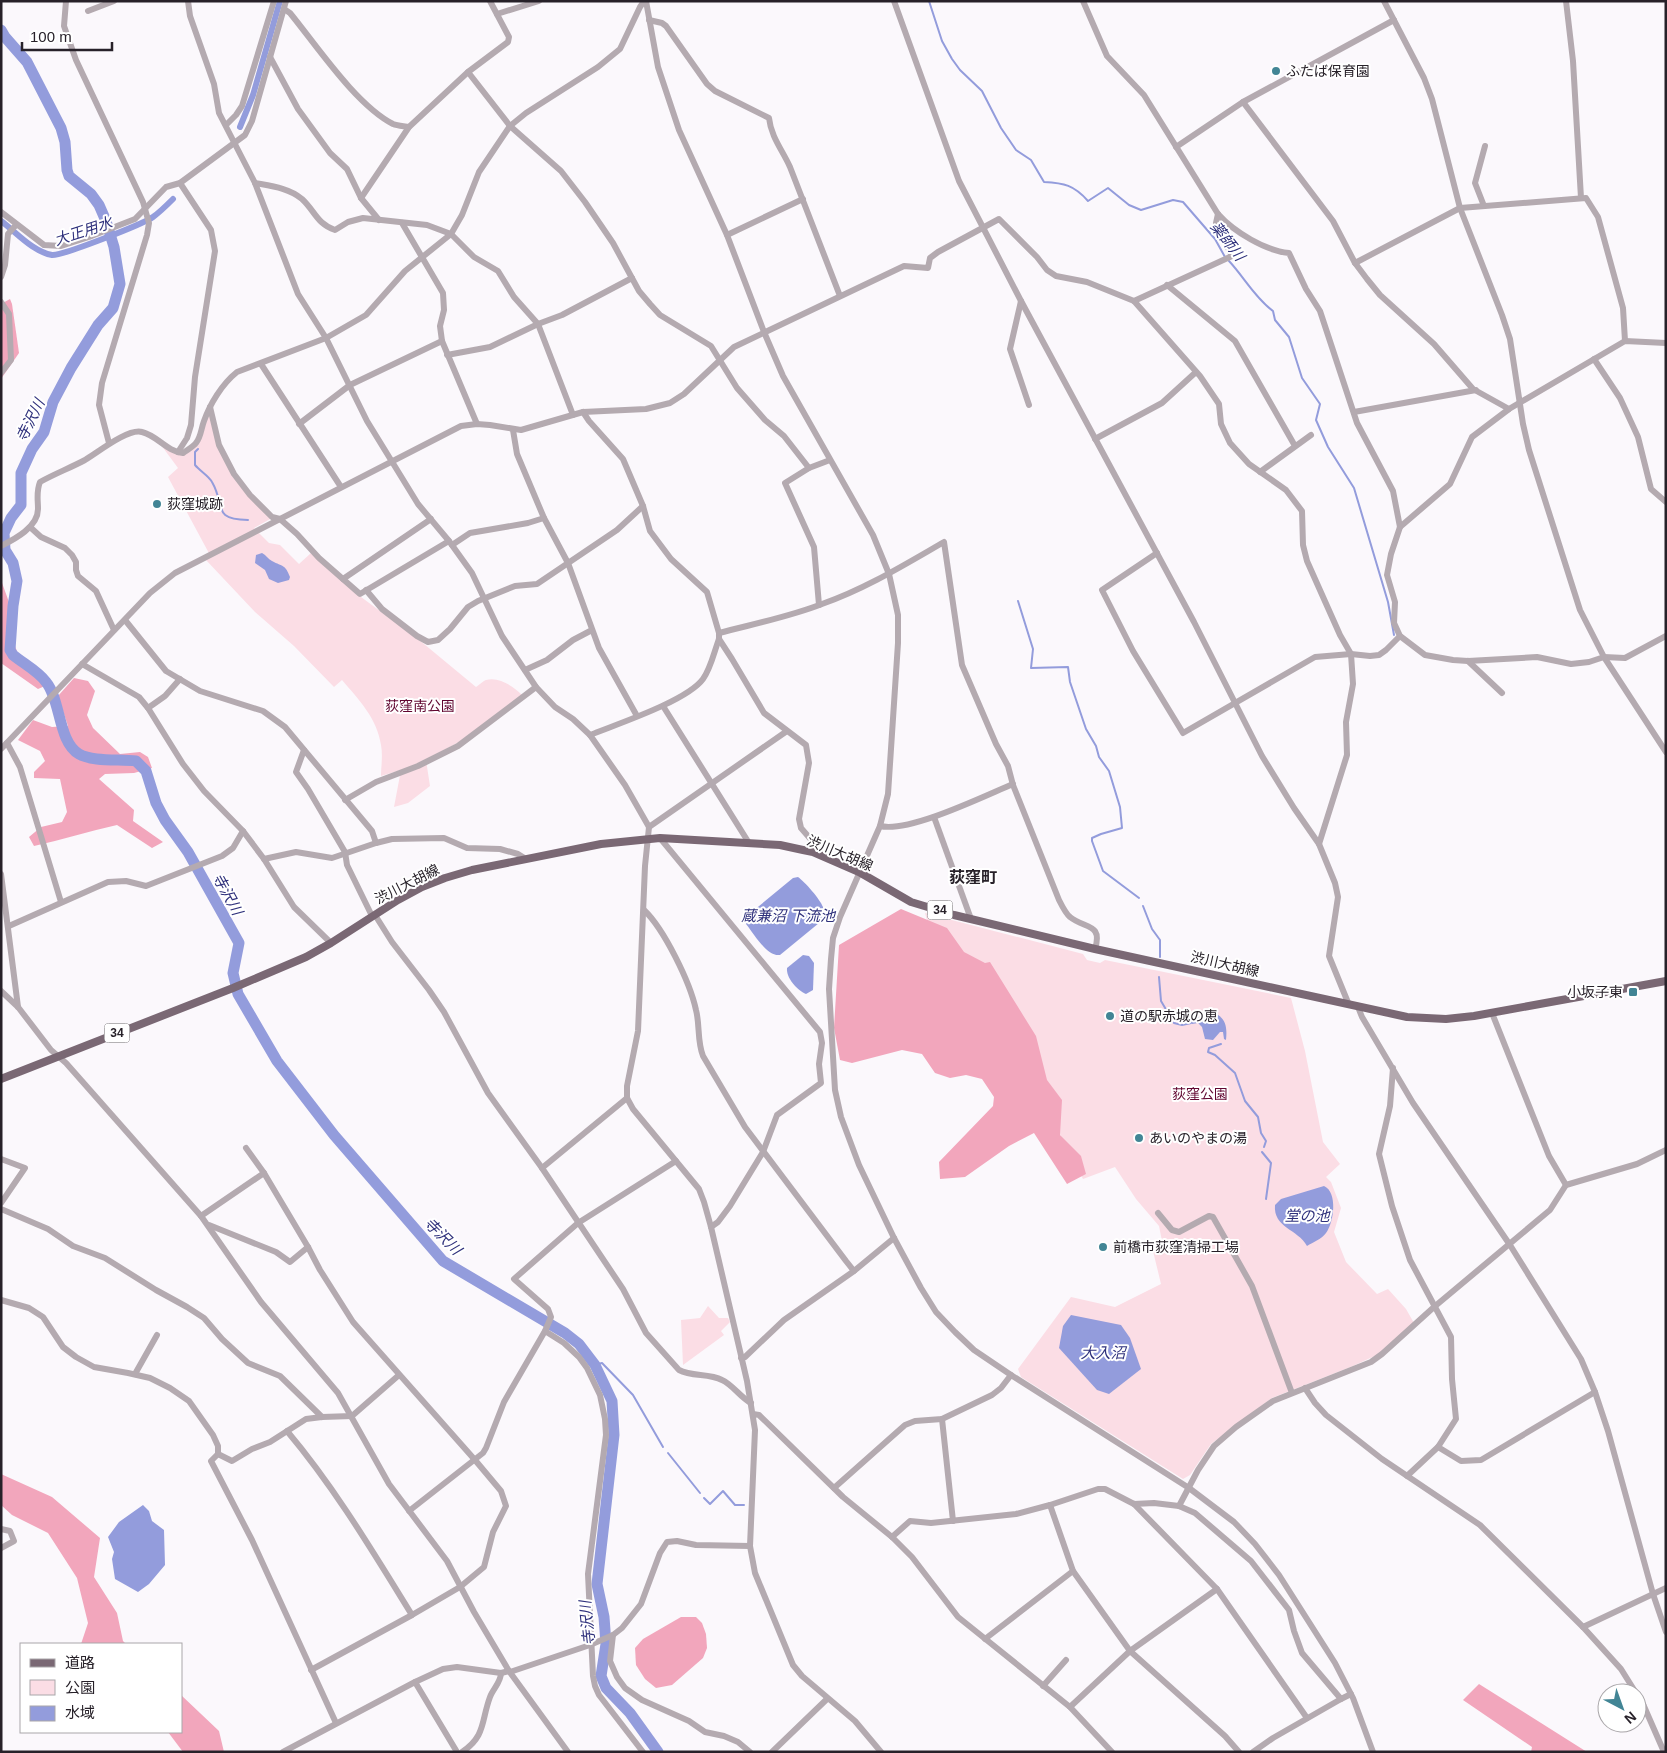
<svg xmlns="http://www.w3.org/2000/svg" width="1667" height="1753" font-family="Arial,'Noto Sans JP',sans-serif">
<rect width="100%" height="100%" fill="#fbf8fc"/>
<g fill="#fbdde5">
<path d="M209 415 233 477 272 518 254 528 269 543 280 545 299 564 311 553 361 597 418 639 476 687C479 685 483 681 486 680 499 676 514 687 522 695L459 742 426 760 430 786 408 803 394 807 401 770 381 776C381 767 383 755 381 745 377 718 359 700 342 680L334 687 294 646 255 612 206 560 211 557 168 477 178 468 161 445 183 455 199 444 205 423Z"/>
<polygon points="925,913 1083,954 1087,960 1100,963 1105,960 1291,998 1305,1051 1323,1142 1340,1164 1326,1177 1331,1182 1341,1208 1334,1232 1346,1262 1377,1294 1388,1289 1406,1309 1414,1323 1379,1354 1353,1366 1272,1398 1211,1444 1190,1475 1183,1479 1021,1377 1018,1369 1071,1297 1115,1307 1161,1284 1153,1251 1163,1246 1159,1226 1136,1199 1115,1167 1083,1179 1048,1111 928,924"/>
<polygon points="708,1306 719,1318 728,1318 730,1322 721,1331 724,1335 683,1365 681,1320 700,1318"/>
</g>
<g fill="#f2a6bc">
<polygon points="10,299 12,304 19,353 1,379 1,304"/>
<polygon points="1,580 10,605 12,639 19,656 36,670 45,686 38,689 1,663"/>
<path d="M74 678 88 681 95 691 87 715 93 728 120 754 140 752 148 757 152 768 134 773 105 774 99 779 134 810 133 821 163 842 152 848 117 825C89 831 62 840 34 846L29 837 41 827 62 822 67 812 60 779 34 778V772L45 761 40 751 18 740 33 720 52 727 68 726 58 696Z"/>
<polygon points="901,909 947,928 964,952 985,963 990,962 1036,1036 1047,1080 1062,1100 1060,1135 1081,1156 1086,1174 1067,1184 1034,1133 1009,1146 965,1177 940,1179 939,1162 993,1106 994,1097 982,1079 966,1075 950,1078 935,1073 922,1054 902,1050 852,1063 840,1060 834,1028 839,945"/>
<polygon points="1,1474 52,1497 100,1538 94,1577 117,1613 123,1641 126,1644 81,1644 88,1623 77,1578 48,1533 12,1515 1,1505"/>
<polygon points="681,1617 696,1617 702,1623 706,1634 707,1648 703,1658 672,1685 656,1688 645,1679 636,1665 635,1648 643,1639"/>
<polygon points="1479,1684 1587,1752 1531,1752 1532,1747 1463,1700"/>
<polygon points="181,1695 219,1731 224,1752 183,1752 168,1732 181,1732"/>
</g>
<g fill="#939cdc">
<path d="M262 553C266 555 268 559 272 561 283 567 285 564 290 577L289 580 278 583 269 579 265 570 255 563 256 555Z"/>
<path d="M798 877C805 882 820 899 823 907 824 913 822 918 819 923L780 955C767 957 754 934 746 924L747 916 793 878Z"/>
<path d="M803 955 809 956 814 963 813 990 806 994C797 990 786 978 787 968Z"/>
<path d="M1216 1014C1227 1019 1227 1030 1226 1040L1224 1039 1223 1032H1220L1213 1040 1205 1039 1202 1027 1198 1023 1192 1024 1191 1022 1198 1016 1205 1022 1212 1015Z"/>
<path d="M1324 1186C1338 1192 1334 1223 1326 1233 1322 1239 1313 1242 1307 1246 1298 1229 1273 1228 1275 1205L1281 1199Z"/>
<polygon points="1071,1315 1121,1325 1130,1338 1141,1369 1109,1394 1097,1390 1059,1348 1063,1326"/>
<polygon points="143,1505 149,1511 152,1521 164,1530 165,1565 149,1584 138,1592 115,1579 112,1559 114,1552 108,1537 119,1522"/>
</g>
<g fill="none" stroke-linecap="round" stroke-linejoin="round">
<g stroke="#939cdc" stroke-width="2">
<path d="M929 1 942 41 952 59 960 70 982 91 1001 128 1016 150 1031 160 1044 182C1064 183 1074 185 1088 201L1108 188 1129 205 1141 210 1173 200 1183 202 1215 239 1225 257"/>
<path d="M1229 261C1244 277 1255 298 1273 311L1275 320 1289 337 1302 378 1320 404 1316 420 1328 447 1354 488 1388 602 1394 635"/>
<path d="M198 449 195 452V465C200 471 209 476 212 482 226 506 211 519 248 520"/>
<polyline points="1018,601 1033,649 1031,668 1068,667 1070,682 1086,729 1096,746 1099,757 1109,771 1120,807 1122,828 1101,834 1092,838 1092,841 1103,871 1139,898"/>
<polyline points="1143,906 1152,929 1160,940 1160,957"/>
<polyline points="1159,977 1161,1001 1174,1023 1182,1025 1191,1023"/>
<polyline points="1221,1044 1209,1048 1208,1052 1215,1055 1235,1073 1245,1101 1258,1117 1261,1133 1266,1141 1264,1147"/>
<polyline points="307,1098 337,1133 334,1136"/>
<polyline points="1262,1152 1271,1163 1266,1199"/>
<polyline points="595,1365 602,1363 633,1395 663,1447"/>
<polyline points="668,1453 700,1493"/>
<polyline points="704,1498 710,1504 723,1491 735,1505 744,1505"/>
</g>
<g stroke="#939cdc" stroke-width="6">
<polyline points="240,127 253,95 280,1"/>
<path d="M1 221C16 232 33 252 52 255 62 256 143 224 153 217 160 212 167 205 173 199"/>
</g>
<path stroke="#939cdc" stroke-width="11" d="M1 30 5 37 27 62 61 128 65 142 67 170 69 176 91 194 99 205 106 221 114 247 120 284 113 308 98 325 71 368 53 402 44 432 32 449 21 473V505L11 518 4 533 5 550 13 563 17 581 13 606 10 650 13 655C24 664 38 671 46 682 61 700 58 742 79 754 93 762 119 759 136 761L146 771 156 803 165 820 188 852 239 943 233 973 238 994 277 1061 334 1135 443 1261 565 1333 579 1344 595 1365 612 1401 614 1435 597 1584 604 1617 606 1644 601 1676 606 1688 630 1713 658 1752"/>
<g stroke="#b4aab0" stroke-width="6">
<polyline points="66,1 64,26 76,60 143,202 149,223 147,235 102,383 99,405 109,443"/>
<polyline points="188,1 190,16 214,84 219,113 255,183 298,294 326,338 367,421 418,504 449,541 472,573 502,636 536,687 555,707 573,719 590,735 625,785 649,827 645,866 638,1031 627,1086 627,1098 633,1109 699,1189 704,1202 711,1227 747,1381 755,1430 750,1546 755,1573 793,1665 802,1676 855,1721 881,1752"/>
<polyline points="646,1 658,67 679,130 727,235 764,332 783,376 873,535 889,574 898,615 898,643 888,794 880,826 840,917 833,938 831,959 829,989 835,1090 841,1117 859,1165 894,1238 921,1288 936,1312 955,1332 974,1350 1011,1375 1189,1488 1234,1522 1255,1544 1279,1575 1335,1663 1353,1698 1373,1752"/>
<polyline points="894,1 959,181 1021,301 1194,622 1262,756 1294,808 1319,844 1335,883 1338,897 1329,956 1349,1005"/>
<path d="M1083 1 1107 56 1144 95 1218 214C1234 232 1266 251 1289 253L1306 289 1320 311 1357 423 1393 491 1400 527 1391 554 1387 575 1395 602 1394 623 1400 636 1425 655 1453 660 1468 661 1537 657 1571 664 1589 662 1604 657 1625 658 1666 636"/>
<polyline points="1384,1 1424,78 1432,99 1460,208 1502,315 1510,339 1523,424 1529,450 1580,610 1604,657 1666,752"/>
<polyline points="1566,1 1573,61 1581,198"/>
<path d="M284 9 290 13C317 46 356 105 393 124 398 126 404 126 409 127"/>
<polyline points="88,11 114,1"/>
<polyline points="497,14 539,1"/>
<path d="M649 20 662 23 666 26 707 84 715 91 769 118C771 137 783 151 790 167 807 210 823 253 840 296"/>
<polyline points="270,57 298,109 330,153 347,169 361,198 379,220"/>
<polyline points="468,72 510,126 561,171 585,202 613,243 639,291 650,304 660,315 711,346 737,388 765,420 784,436 809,468"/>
<polyline points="1243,102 1333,221 1355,263 1367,279 1380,295 1434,344 1473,389 1509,409"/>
<polyline points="226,125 236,115 242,106 274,1"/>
<polyline points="1176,147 1243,102 1394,20"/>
<path d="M255 183C271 186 289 188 302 199 315 211 317 224 335 230L348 222 363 218 427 225 451 234 474 257 498 271 514 297 538 324 573 415"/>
<polyline points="361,198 409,127 468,72 508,42 509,37 490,1"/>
<polyline points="1484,206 1475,183 1485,146"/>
<polyline points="1,212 44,245 61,246 89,237 135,219 166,187 180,183 245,135 252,121 286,1"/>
<polyline points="402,223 443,293 444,310 440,326 442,341"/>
<polyline points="727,235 803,199"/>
<polyline points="1355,263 1460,208 1586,198 1598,217 1623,308 1625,341"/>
<polyline points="1,277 5,265 8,234 16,225"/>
<polyline points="1167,285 1235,341 1295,446"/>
<polyline points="1021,301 1010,349 1029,405"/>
<polyline points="1134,301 1232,256 1216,223 1218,214"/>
<polyline points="1,302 9,314 11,360 1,373"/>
<polyline points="447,355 490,347 538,324 562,315 632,278"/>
<polyline points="1594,359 1620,398 1638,437 1651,489 1666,502"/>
<polyline points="261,364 341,487"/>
<polyline points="210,407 219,445 234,474 250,495 272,517 280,519 297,534 319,558 360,594 449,541"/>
<path d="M583 412 589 421 623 459 643 506 650 531 671 559 707 592 719 633V639C714 652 711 668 703 679 687 701 617 724 590 735"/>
<polyline points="1354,412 1476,390"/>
<polyline points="299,424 350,385 442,341 477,424"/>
<polyline points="513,430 517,454 544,518 568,563 599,648 637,716"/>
<polyline points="1095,439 1162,403 1196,372"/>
<polyline points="178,452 187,438 191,425 195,377 215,251 211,230 180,183"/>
<polyline points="1260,472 1311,435"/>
<polyline points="30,527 41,537 65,548 72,555 76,562 76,570 78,576 96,591 114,630"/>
<polyline points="1400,527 1450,484 1472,437 1509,409 1625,341 1666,343"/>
<polyline points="452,545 470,533 528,523 544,518"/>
<path d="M1 546C15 539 38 527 38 509 38 499 36 492 40 482 54 474 70 468 85 460 97 453 128 428 142 432 158 436 166 451 183 453 187 450 193 447 196 443 201 437 201 429 204 421 210 404 222 384 237 372L326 338 366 315 405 271 451 234 462 215 479 172 510 126 526 113 598 67 620 49 640 7 644 1"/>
<polyline points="1157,553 1102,590 1133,651 1183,733 1315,657 1351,654 1370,656 1379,655 1386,650 1400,636"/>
<polyline points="343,579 431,519"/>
<polyline points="366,590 382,609 417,636 428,642 438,640 450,629 468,607 478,601 515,586 537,584 617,530 643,506"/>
<polyline points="819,605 814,547 785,483 809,468 830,460"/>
<polyline points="125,620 166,671 200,691 263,711 285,727 372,831 376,843 392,839 444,838 467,848 500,849 518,854 526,859"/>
<path d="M719 633C753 624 789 617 822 604 865 589 904 565 944 542L962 665 996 744 1008 766 1013 785 1059 900C1062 906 1066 914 1070 917 1085 929 1103 923 1095 949"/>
<polyline points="719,639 732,659 764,713 806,745 809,763 799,819 801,828 814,843 813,852"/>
<polyline points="1468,661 1502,693"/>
<polyline points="82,664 139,697 148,708 183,764 204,791 243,831 264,859 294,907 331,943"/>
<polyline points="525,670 547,660 573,640 592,630"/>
<polyline points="663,706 749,843"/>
<polyline points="148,708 165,696 180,679"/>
<polyline points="7,743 20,767 61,902"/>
<polyline points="1,749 150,593 175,573 461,426 477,424 490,425 521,430 583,412 646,409 670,403 684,394 734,347 904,266 928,268 930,258 938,252 999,219 1037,257 1047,270 1056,276 1087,282 1134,301 1200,376 1219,404 1221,424 1230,443 1249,464 1286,490 1302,511 1303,545 1307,561 1340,635 1351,654 1353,684 1346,722 1347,755 1319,844"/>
<polyline points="304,750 296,772 308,789 345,852 347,865 372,916"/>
<polyline points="345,800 376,782 418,766 458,746 536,687"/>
<polyline points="934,817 971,919"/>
<path d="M880 826C909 833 984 796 1013 784"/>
<polyline points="649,827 787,731"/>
<polyline points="660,838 820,1032 822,1043 819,1064 821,1083 777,1115 763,1152 730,1206 718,1222 711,1227"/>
<polyline points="264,859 296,852 332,858 376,843"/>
<polyline points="1,874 18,1007"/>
<path d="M644 910C664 929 690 982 696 1010 700 1025 697 1041 703 1056L745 1127 846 1261 854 1271"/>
<path d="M375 915 392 942 429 990 444 1012 488 1093 542 1168 623 1289 646 1333 679 1370C692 1377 709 1373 722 1380 733 1385 740 1397 751 1403"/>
<polyline points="9,926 108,882 126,881 146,886 222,856 233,848 243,831"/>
<polyline points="1,991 18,1007 51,1050 66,1063 201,1216 261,1302 338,1393 389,1484 447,1561 474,1612 509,1671 568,1752"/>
<polyline points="1358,1007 1362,1017 1413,1103 1510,1245 1581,1359 1595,1392 1608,1431 1653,1594 1666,1632"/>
<polyline points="1492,1013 1549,1156 1566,1185"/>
<polyline points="1393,1068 1390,1106 1379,1154 1392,1206 1410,1260 1451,1337 1452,1379 1456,1419 1438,1447 1407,1476"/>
<polyline points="246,1148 264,1173 308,1247 320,1270 353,1322 475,1460 501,1491 506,1506 493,1532 484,1567 460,1587 412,1615 311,1670"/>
<polyline points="1,1159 25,1168 1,1203"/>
<polyline points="542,1168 627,1098"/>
<polyline points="1,1209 48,1229 73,1246 105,1258 156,1290 187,1307 204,1318 222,1339 248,1363 280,1376 322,1417"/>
<polyline points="1158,1213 1172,1230 1179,1232 1209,1216 1213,1217 1252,1286 1292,1393"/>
<polyline points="201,1216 264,1173"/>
<polyline points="209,1225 276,1252 290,1262 308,1247"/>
<polyline points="1,1300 29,1308 43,1317 63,1347 76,1357 94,1367 128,1373 150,1378 170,1388 189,1401 213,1435 218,1446 218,1454"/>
<polyline points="545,1331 564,1343 579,1357 587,1368 600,1395 605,1419 606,1435 588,1574 593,1676 595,1686 599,1695 643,1752"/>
<polyline points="741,1358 745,1357 784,1320 854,1271 894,1238"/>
<polyline points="135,1374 157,1335"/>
<polyline points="1305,1388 1315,1403 1326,1415 1382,1459 1480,1525 1583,1627 1666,1588"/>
<polyline points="753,1414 759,1415 843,1497 892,1537 912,1557 958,1617 1070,1707 1112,1752"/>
<polyline points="942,1419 953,1521"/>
<path d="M287 1431C335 1488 373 1552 412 1615"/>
<polyline points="1438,1447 1461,1461 1481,1460 1595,1392"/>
<polyline points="218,1454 211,1461 252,1540 336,1723"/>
<polyline points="218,1454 232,1461 252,1449 270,1442 306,1419 322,1417 352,1416 399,1375"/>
<polyline points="834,1488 905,1425 915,1421 942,1419 992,1395 1001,1388 1011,1375"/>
<polyline points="1134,1504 1217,1589 1307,1718"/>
<polyline points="1050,1505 1073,1571 1130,1651 1225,1736 1239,1752"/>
<polyline points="1179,1506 1198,1470 1214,1446 1236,1427 1273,1401 1371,1362 1382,1354 1434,1307 1550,1210 1566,1185 1637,1164 1666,1150"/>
<polyline points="409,1511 483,1453 486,1448 504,1402 545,1331 551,1317 548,1309 514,1279 578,1223 676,1161"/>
<polyline points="1,1529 10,1531 14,1541 1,1548"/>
<polyline points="892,1537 910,1521 931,1523 1016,1514 1050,1505 1098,1489 1105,1489 1134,1504 1154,1503 1179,1506 1195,1513 1251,1561 1289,1610 1294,1631 1302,1653 1341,1699"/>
<polyline points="1583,1627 1621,1669 1636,1693"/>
<polyline points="613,1635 610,1661 617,1677 625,1688 642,1700 689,1721 705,1732 724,1736 738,1742 750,1752"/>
<polyline points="985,1639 1073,1571"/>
<polyline points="510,1672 590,1645 613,1635 622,1628 641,1604 660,1553 667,1542 677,1541 696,1545 750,1546"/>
<polyline points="415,1682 457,1752"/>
<polyline points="1043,1686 1066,1660"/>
<polyline points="1637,1694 1643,1704 1664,1752"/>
<polyline points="1070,1707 1130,1651 1217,1589"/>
<polyline points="283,1752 415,1682 443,1669 457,1667 501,1673 509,1671"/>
<path d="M462 1752C486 1736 481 1721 490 1697 493 1689 501 1682 501 1673"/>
<polyline points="772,1752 827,1699"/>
<polyline points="1253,1752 1273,1738 1341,1699 1351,1694"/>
</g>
<polyline stroke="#7a6874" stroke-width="8" points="1,1079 233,988 306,957 331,943 398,900 422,887 445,878 472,870 601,844 660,838 780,845 803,850 813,852 859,872 911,902 954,915 1095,949 1407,1017 1446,1019 1474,1016 1666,981"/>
</g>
<g fill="#428595" stroke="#fff" stroke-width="2">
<circle cx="1276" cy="71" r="5"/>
<circle cx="157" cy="504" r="5"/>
<rect x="1628" y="987" width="10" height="10" rx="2.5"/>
<circle cx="1110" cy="1016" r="5"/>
<circle cx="1139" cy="1138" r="5"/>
<circle cx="1103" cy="1247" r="5"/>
</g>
<g text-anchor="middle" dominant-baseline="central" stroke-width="4" stroke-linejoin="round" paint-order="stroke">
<g fill="#fff" stroke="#686469" stroke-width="1">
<rect x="927.5" y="900.5" width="25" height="19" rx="4"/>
<rect x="104.5" y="1023.5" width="25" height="19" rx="4"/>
</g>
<g font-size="12" font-weight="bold" fill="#272129">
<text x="940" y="910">34</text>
<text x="117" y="1033">34</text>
</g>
<g font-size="14" fill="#272129" stroke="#fff" text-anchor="start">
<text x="1286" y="71">ふたば保育園</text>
<text x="167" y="504">荻窪城跡</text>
<text x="1623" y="992" text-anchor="end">小坂子東</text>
<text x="1120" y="1016">道の駅赤城の恵</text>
<text x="1149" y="1138">あいのやまの湯</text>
<text x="1113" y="1247">前橋市荻窪清掃工場</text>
</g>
<g font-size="14" fill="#610731" stroke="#fff">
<text x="420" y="706">荻窪南公園</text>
<text x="1200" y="1094">荻窪公園</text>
</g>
<g font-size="14" fill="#272129" stroke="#fff">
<text transform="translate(840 853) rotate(23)">渋川大胡線</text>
<text transform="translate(407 884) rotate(-27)">渋川大胡線</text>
<text transform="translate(1225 964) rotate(13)">渋川大胡線</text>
</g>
<g font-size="15" font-style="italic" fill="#2f317c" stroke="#fff">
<text transform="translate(83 231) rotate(-18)">大正用水</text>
<text transform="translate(1228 241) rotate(52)">薬師川</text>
<text transform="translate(30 420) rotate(-64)">寺沢川</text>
<text transform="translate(228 894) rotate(61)">寺沢川</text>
<text x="788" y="915">蔵兼沼 下流池</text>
<text x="1307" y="1215">堂の池</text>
<text transform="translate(443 1236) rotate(45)">寺沢川</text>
<text x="1103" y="1352">大入沼</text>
<text transform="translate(587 1623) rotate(-96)">寺沢川</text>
</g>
<g font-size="16" font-weight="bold" fill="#272129" stroke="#fff">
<text x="973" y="877">荻窪町</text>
</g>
</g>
<rect width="1667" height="1753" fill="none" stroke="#272129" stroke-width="5"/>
<rect x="20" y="1643" width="162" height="90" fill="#ffffff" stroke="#a9a6a9"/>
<rect x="30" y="1659" width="25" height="8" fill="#7a6874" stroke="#a9a6a9"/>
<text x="65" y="1668" font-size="15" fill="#272129">道路</text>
<rect x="30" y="1680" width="25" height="15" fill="#fbdde5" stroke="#a9a6a9"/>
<text x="65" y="1693" font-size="15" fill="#272129">公園</text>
<rect x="30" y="1706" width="25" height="15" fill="#939cdc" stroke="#a9a6a9"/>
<text x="65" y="1718" font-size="15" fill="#272129">水域</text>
<g transform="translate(1622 1708) rotate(139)"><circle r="24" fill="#ffffff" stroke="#a9a6a9"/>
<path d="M0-4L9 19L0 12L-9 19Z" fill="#428595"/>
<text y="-8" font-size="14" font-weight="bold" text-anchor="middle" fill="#272129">N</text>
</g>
<path d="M22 42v8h90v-8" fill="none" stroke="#272129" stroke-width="2.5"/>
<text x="30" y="42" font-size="15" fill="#272129" stroke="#ffffff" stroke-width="4" paint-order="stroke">100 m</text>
</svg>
